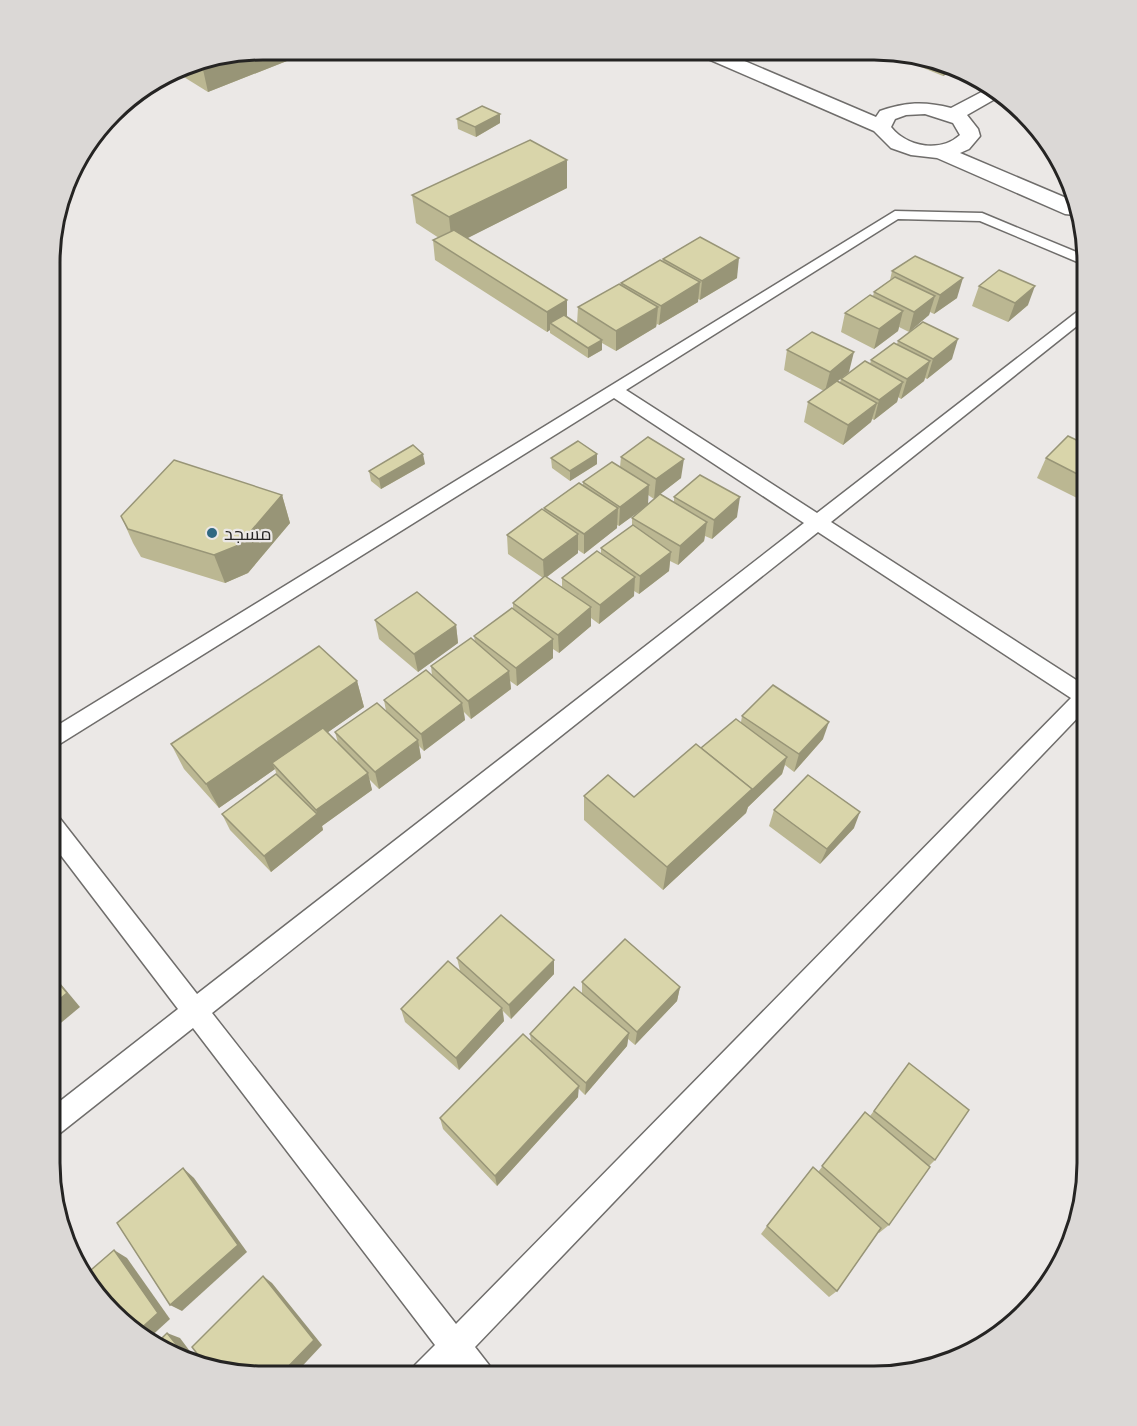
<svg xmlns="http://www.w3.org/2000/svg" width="1137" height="1426" font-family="'Roboto Condensed',Cairo,sans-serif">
<rect width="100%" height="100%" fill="#ebe8e6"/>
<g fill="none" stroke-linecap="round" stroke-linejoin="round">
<g stroke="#6f6d6b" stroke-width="3">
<path id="service" d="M895 211 982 213 1086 256 1087 266 980 221 898 219 626 390 817 513 1082 308 1087 306V318L831 522 1087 687V708L475 1347 489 1365 493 1376H459L454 1369 447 1376H411L415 1365 435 1345 193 1028 59 1134 50 1138V1109L178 1009 50 841V813L58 816 197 994 804 523 614 398 50 750V730ZM818 532 1071 698 456 1324 212 1013Z"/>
</g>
<g stroke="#6f6d6b" stroke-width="3">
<path id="minor" d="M697 51H721L876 117 880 111C905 102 925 101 951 108L993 86 1002 95 967 115 978 129 980 136 969 149 960 153 1071 200 1075 215 1065 214 937 158 911 155 891 148 874 131 699 55ZM925 114 953 123 960 135C940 153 907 147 891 127L895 119 906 115Z"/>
</g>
<use href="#service" fill="#fff" fill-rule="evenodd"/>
<use href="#minor" fill="#fff" fill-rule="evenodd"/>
</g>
<g fill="#bbb792" fill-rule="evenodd">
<polygon points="263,50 296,50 297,57 208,92 179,74 178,70 194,61"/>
<polygon points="913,56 953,71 943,76 911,63"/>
<polygon points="500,114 500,123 476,137 458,129 457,119"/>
<polygon points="567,188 467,238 567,300 567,317 577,324 578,307 621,285 621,283 662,262 663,259 737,278 700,300 698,299 698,302 659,325 657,324 656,327 616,351 602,343 602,350 588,358 550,333 550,330 547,332 435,260 433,240 439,238 416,223 412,195"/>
<polygon points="892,271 957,298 934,314 930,312 929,315 909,332 899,327 898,331 874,349 841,332 845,313 873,296 874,292 890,280"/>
<polygon points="979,286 1028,305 1008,322 972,306"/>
<polygon points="898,341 952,359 927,379 925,378 924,381 901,399 898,397 897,402 874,420 872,419 871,422 843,445 804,422 808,402 824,391 784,370 787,350 849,372 838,381 840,382 841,379 870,364 871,360 897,344"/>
<polygon points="1087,445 1087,496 1083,501 1037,478 1046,458"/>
<polygon points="597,454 597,464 570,481 552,468 551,458"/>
<path d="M621 457 681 478 660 494 674 502V497L737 517 712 539 705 536 704 541 678 565 670 561 669 571 639 594 634 591V596L599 624 591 618V626L559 653 553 649V658L517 686 510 681 511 689 471 719 464 712 465 720 424 751 419 746 421 758 379 789 369 779 372 790 322 826 323 830 271 872 230 830 222 814 277 776 275 769 219 808 184 769 171 744 357 681 364 707 328 732 338 743 335 732 386 711 384 700 432 676 431 666 475 642 474 636 513 609V603L543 578 508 554 507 535 544 511V508L583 485V482L620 467ZM648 495 654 499 648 505ZM646 506 632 518V526L601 548V554L562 578V587L547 577 578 553V550L584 554 617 528V525L619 526Z"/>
<polygon points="425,464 381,489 371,481 369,471"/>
<polygon points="282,495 290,523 248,573 225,583 141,557 133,543 121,516"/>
<polygon points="375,620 456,625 458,643 418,672 379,639"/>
<polygon points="742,716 823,739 794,772 785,765 782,774 748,807 746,813 663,890 584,820 584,796 634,797 701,748 741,722"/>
<polygon points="774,810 854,828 820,864 769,826"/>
<polygon points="457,958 554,974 511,1019 503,1011 504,1021 459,1070 405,1022 401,1009 460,971"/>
<polygon points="582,982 680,987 677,1001 635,1045 628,1039 627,1046 585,1095 578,1088 578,1097 497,1186 443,1129 440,1118 531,1041 530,1034 582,994"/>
<polygon points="909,1063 935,1160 929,1166 889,1225 879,1233 878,1232 837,1291 829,1297 761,1234 767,1226 818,1172 865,1112 870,1116"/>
</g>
<g fill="#989577">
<polygon points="263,50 296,50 297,57 208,92 202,65 227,56"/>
<polygon points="946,68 953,71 943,76"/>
<polygon points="500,114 500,123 476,137 475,127"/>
<polygon points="567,160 567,188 452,246 449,217"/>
<polygon points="739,258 737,278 700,300 702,281"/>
<polygon points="963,278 957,298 934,314 940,295"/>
<polygon points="700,282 698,302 659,325 661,306"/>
<polygon points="1035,286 1028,305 1008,322 1015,303"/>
<polygon points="935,296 929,315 909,332 914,312"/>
<polygon points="567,300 567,320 550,323 550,330 547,332 547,312"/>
<polygon points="658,307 656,327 616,351 616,331"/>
<polygon points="903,311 898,331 874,349 879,329"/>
<polygon points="958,339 952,359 927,379 933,359"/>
<polygon points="602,340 602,350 588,358 588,348"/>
<polygon points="854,352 849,372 825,391 830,372"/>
<polygon points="930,361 924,381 901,399 907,379"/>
<polygon points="903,382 897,402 874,420 879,400"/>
<polygon points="877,403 871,422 843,445 848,425"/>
<polygon points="423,454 425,464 381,489 379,479"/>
<polygon points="597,454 597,464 570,481 570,471"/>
<polygon points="684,459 681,478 654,499 656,479"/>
<polygon points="649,485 648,505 619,526 620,507"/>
<polygon points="282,495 290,523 248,573 225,583 214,555"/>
<polygon points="740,497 737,517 712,539 714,520"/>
<polygon points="618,508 617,528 584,554 584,534"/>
<polygon points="707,522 704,541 678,565 680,546"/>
<polygon points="578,534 578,553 544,579 543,560"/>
<polygon points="671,552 669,571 639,594 640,576"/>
<polygon points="635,577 634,596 599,624 600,605"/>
<polygon points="591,607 591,626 559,653 558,635"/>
<polygon points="456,625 458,643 418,672 414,654"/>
<polygon points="553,639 553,658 517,686 516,668"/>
<polygon points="509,671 511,689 471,719 468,701"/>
<polygon points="357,681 364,707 277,768 272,763 275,769 219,808 206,784"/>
<polygon points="462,703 465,720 424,751 421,734"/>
<polygon points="829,722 823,739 794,772 799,754"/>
<polygon points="418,740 421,758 379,789 375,772"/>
<polygon points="787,757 782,774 748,807 746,813 663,890 667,867"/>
<polygon points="368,773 372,790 322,826 323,830 271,872 264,856 317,814 316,810"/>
<polygon points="860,812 854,828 820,864 827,849"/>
<polygon points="554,960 554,974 511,1019 509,1005"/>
<polygon points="50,971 80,1007 50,1032"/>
<polygon points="680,987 677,1001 635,1045 637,1032"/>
<polygon points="502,1008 504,1021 459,1070 456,1058"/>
<polygon points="629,1033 627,1046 585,1095 586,1083"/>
<polygon points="579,1086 578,1097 497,1186 495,1176"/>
<polygon points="183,1168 194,1178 247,1252 182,1311 170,1305"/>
<polygon points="114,1250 127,1258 170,1319 146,1341 137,1332"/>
<polygon points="263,1276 272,1283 322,1345 293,1376 279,1376"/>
<polygon points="167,1333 180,1338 195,1358 184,1354"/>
</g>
<g fill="#d9d5aa" stroke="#989577" stroke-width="1.5">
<polygon points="227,56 202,65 195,61"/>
<polygon points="482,106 500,114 475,127 457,119"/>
<polygon points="530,140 567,160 449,217 412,195"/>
<polygon points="454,230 567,300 547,312 433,240"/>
<polygon points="700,237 739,258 702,281 663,259"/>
<polygon points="915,256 963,278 940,295 892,271"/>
<polygon points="660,260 700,282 661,306 621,283"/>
<polygon points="999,270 1035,286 1015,303 979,286"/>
<polygon points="895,277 935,296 914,312 874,292"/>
<polygon points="619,284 658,307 616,331 578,307"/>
<polygon points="870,295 903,311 879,329 845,313"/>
<polygon points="564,315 602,340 588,348 550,323"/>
<polygon points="923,322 958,339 933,359 898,341"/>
<polygon points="812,332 854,352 830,372 787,350"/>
<polygon points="894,343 930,361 907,379 871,360"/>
<polygon points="865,361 903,382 879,400 841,379"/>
<polygon points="837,381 877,403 848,425 808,402"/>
<polygon points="1068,436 1087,445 1087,479 1046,458"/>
<polygon points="648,437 684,459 656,479 621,457"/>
<polygon points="578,441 597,454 570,471 551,458"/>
<polygon points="413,445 423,454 379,479 369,471"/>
<polygon points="174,460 282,495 239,545 214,555 128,529 121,516"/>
<polygon points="612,462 649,485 620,507 583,482"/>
<polygon points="700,475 740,497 714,520 674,497"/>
<polygon points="579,483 618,508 584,534 544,508"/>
<polygon points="660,494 707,522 680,546 632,518"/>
<polygon points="542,509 578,534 543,560 507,535"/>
<polygon points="633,525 671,552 640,576 601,548"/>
<polygon points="597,551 635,577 600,605 562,578"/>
<polygon points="545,576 591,607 558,635 513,603"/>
<polygon points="417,592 456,625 414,654 375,620"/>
<polygon points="512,608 553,639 516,668 474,636"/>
<polygon points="471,638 509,671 468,701 431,666"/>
<polygon points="319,646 357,681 206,784 171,744"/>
<polygon points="426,670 462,703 421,734 384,700"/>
<polygon points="773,685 829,722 799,754 742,716"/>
<polygon points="377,703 418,740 375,772 335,732"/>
<polygon points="736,719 787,757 752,790 752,789 701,748"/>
<polygon points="323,728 368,773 316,810 272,763"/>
<polygon points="696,744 752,789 667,867 584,796 608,775 634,797"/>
<polygon points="276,774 317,814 264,856 222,814"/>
<polygon points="808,775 860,812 827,849 774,810"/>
<polygon points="501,915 554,960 509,1005 457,958"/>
<polygon points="625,939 680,987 637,1032 582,982"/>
<polygon points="448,961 502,1008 456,1058 401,1009"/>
<polygon points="50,973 67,993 50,1007"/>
<polygon points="574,987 629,1033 586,1083 530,1034"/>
<polygon points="523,1034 579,1086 495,1176 440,1118"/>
<polygon points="909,1063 969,1110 935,1160 874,1111"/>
<polygon points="865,1112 930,1167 889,1225 822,1166"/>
<polygon points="813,1167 881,1228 837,1291 767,1226"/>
<polygon points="183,1168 238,1245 170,1305 117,1223"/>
<polygon points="114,1250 158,1313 137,1332 84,1276"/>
<polygon points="263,1276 314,1340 279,1376 249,1376 202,1360 192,1347"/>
<polygon points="167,1333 184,1354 156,1344"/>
</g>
<circle fill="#306882" stroke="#ebe8e6" stroke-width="2" cx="212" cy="533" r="6"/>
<g text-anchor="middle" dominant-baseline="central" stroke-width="4.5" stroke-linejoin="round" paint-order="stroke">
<g font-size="18" fill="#252423" stroke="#ebe8e6" text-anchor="start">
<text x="224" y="533">مسجد</text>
</g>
</g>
<path d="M0 0H1137V1426H0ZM263 60H874A203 203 0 0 1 1077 263V1163A203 203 0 0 1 874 1366H263A203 203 0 0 1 60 1163V263A203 203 0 0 1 263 60Z" fill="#dbd8d6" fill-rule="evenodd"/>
<path fill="none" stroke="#252423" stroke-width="3" d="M263 60H874A203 203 0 0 1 1077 263V1163A203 203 0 0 1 874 1366H263A203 203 0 0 1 60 1163V263A203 203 0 0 1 263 60Z"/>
</svg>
